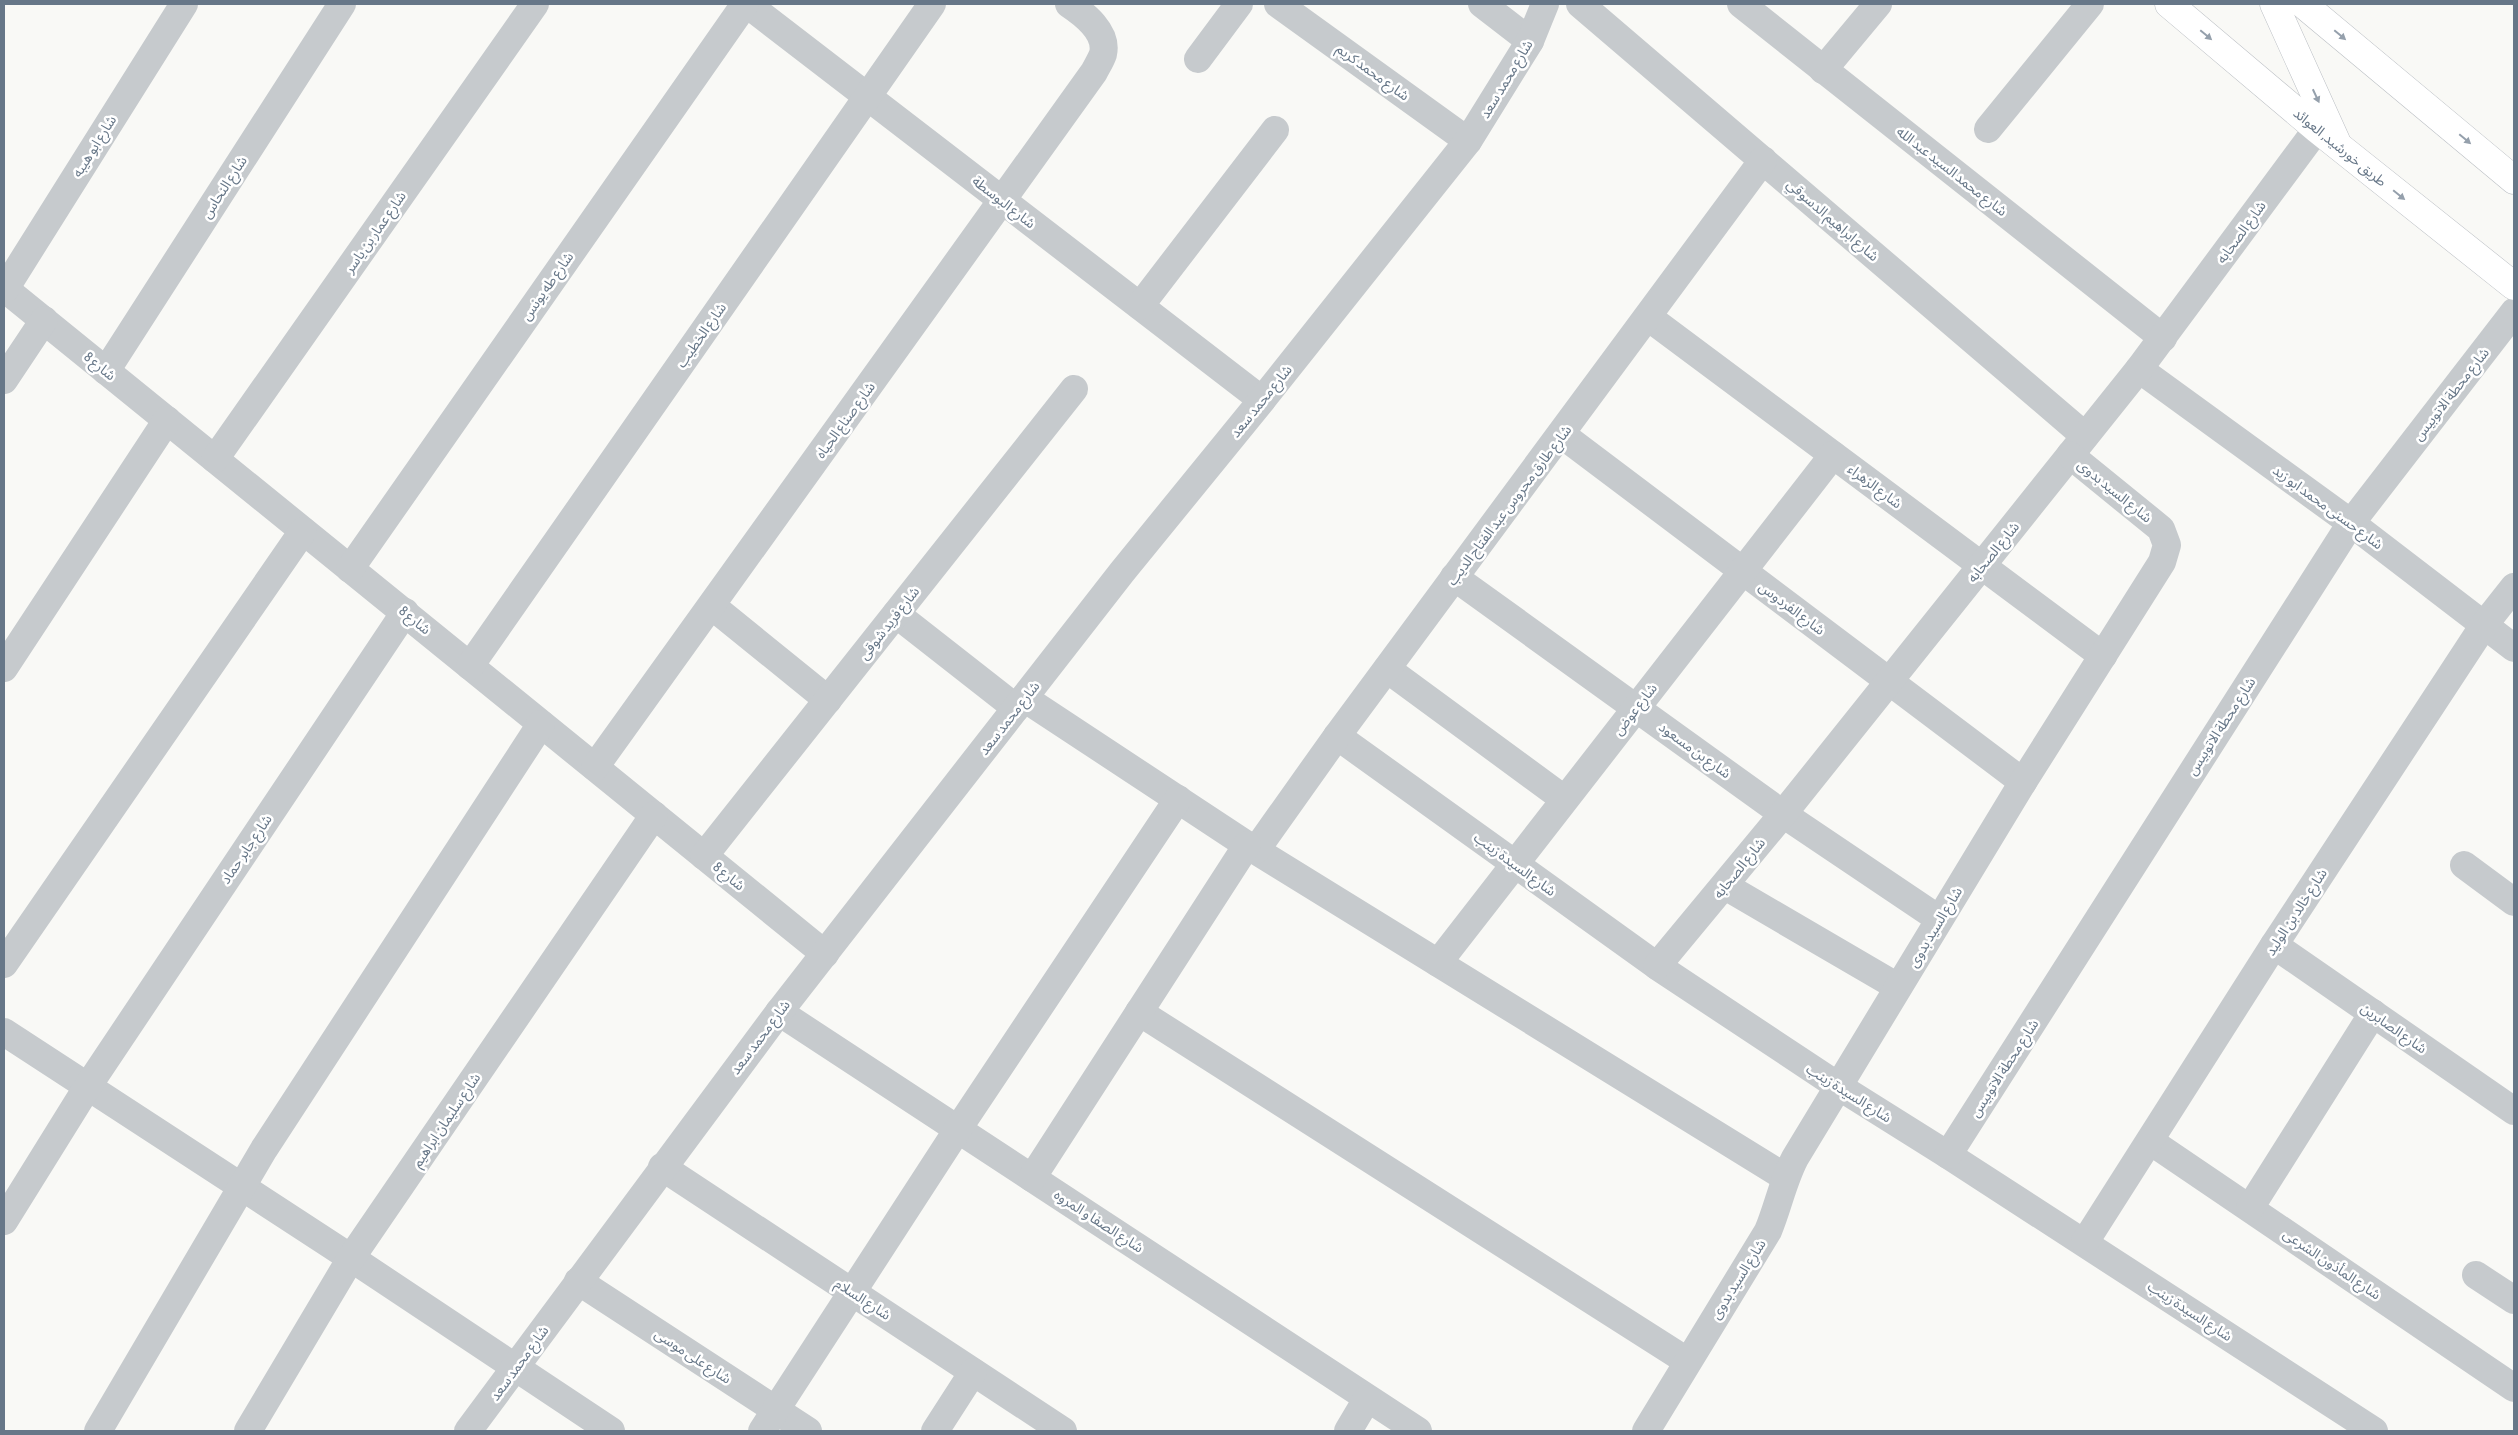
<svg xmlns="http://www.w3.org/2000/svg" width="2518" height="1435" font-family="'Asap Condensed','Noto Sans Arabic',sans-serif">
<rect width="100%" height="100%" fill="#f9f9f6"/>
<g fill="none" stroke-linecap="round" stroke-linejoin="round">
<g stroke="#bbbfc4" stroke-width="29">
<g id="secondary">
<polyline points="2169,4 2317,129 2514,286"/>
<polyline points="2274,4 2336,141"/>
<polyline points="2303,4 2514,180"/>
</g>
</g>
<g stroke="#c6cacd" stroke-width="28">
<polyline points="747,4 1262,400"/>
<polyline points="1278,4 1468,141"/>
<polyline points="1482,4 1530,41"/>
<polyline points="1580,4 2085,436"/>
<polyline points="1741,4 2163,338"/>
<polyline points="1198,59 1239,4"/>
<polyline points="1823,70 1878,4"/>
<polyline points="1988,129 2090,4"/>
<polyline points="4,288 825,954"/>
<polyline points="5,289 184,4"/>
<polyline points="1140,306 1275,130"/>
<polyline points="1648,317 2103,656"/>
<polyline points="2139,369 2351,523 2514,648"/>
<polyline points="106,371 342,4"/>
<polyline points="4,380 44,320"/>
<polyline points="1561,434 2023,782"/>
<polyline points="215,459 535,4"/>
<polyline points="350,569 745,4"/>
<polyline points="1454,577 1783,814 1939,919"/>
<polyline points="712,606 828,700"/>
<polyline points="896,614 1016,708"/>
<polyline points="470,666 932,4"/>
<polyline points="4,668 167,420"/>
<polyline points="1387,669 1564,799"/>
<polyline points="1024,698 1247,845 1785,1177"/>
<polyline points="1337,736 1657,966 1838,1086 1948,1155 2374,1431"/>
<path d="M595 767 1094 72C1097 66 1101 60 1103 54 1108 32 1084 14 1069 4"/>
<polyline points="1256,850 1337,736 1763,160"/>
<polyline points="704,856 1074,389"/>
<polyline points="2464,865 2514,902"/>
<polyline points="1725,886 1898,987"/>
<polyline points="2274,945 2514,1111"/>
<polyline points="1438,963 1833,455"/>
<polyline points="4,964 303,531"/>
<polyline points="1657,966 1783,814 2139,369 2317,129"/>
<polyline points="779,1012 1418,1431"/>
<polyline points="1139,1012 1687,1361"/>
<polyline points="4,1032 351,1258 611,1431"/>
<polyline points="2150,1141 2514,1388"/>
<polyline points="1948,1155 2351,523 2514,312"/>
<polyline points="662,1167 1063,1431"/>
<polyline points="1032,1178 1247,845"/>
<polyline points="2250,1208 2373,1013"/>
<polyline points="4,1221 88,1086 405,612"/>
<polyline points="2085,1242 2274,945 2484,625 2514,587"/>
<polyline points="2476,1275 2514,1300"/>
<polyline points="578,1281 808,1431"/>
<polyline points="98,1431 264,1149 541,724"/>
<polyline points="248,1431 351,1258 654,815"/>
<polyline points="468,1431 779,1012 1122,572 1262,400 1468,141 1530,41 1545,4"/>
<polyline points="762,1431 958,1129 1178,799"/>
<polyline points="935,1431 973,1372"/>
<polyline points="1348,1431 1367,1399"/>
<path d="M1646 1431 1768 1231C1778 1207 1783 1181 1795 1158L2023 782 2162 562 2167 545 2161 529 2070 455"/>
</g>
<use href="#secondary" stroke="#fff" stroke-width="28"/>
</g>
<defs><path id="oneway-solid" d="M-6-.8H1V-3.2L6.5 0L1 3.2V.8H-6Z" transform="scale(1.25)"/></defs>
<g fill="#95a0ac">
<use href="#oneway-solid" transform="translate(2206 35) rotate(40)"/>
<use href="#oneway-solid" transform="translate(2340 35) rotate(40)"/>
<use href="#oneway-solid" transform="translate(2316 96) rotate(65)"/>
<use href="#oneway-solid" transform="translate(2465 139) rotate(40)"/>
<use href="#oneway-solid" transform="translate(2399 195) rotate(39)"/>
</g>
<g text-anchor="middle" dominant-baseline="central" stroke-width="5" stroke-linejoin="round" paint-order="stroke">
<g font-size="14" fill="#677788" stroke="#fff">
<text transform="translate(1373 72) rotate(36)">شارع محمد كريم</text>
<text transform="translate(1506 79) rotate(-59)">شارع محمد سعد</text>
<text transform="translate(94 146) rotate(-58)">شارع ابو هيبه</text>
<text transform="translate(2340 147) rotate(39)">طريق خورشيد, العوائد</text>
<text transform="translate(1952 171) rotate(38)">شارع محمد السيد عبد الله</text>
<text transform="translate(224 187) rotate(-57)">شارع النحاس</text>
<text transform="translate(1004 202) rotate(38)">شارع البوسطة</text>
<text transform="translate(1833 220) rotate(41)">شارع ابراهيم الدسوقي</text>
<text transform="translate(375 232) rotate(-55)">شارع عمار بن ياسر</text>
<text transform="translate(2241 232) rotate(-54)">شارع الصحابه</text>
<text transform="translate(547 286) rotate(-55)">شارع طه يونس</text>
<text transform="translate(701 335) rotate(-55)">شارع الخطيب</text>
<text transform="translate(100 366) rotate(39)">شارع 8</text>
<text transform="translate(2451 394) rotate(-52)">شارع محطة الاتوبيس</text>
<text transform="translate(1261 401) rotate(-51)">شارع محمد سعد</text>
<text transform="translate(845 420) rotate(-54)">شارع صناع الحياه</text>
<text transform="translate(1875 486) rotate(37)">شارع الزهراء</text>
<text transform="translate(2115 491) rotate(39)">شارع السيد بدوى</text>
<text transform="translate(1509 505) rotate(-53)">شارع طارق محروس عبد الفتاح الديب</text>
<text transform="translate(2328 507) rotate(36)">شارع حسنى محمد ابو زيد</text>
<text transform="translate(1993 552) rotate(-51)">شارع الصحابه</text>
<text transform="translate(1792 608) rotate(37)">شارع الفردوس</text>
<text transform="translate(415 620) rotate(39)">شارع 8</text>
<text transform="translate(889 623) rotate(-52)">شارع فريد شوقى</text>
<text transform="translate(1635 709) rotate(-52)">شارع عوض</text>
<text transform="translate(1009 718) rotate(-52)">شارع محمد سعد</text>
<text transform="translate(2221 726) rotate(-57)">شارع محطة الاتوبيس</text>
<text transform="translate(1695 750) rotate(36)">شارع بن مسعود</text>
<text transform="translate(246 849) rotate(-56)">شارع جابر حماد</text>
<text transform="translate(1515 864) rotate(36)">شارع السيدة زينب</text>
<text transform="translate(1739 868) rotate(-51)">شارع الصحابه</text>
<text transform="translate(729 876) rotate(39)">شارع 8</text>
<text transform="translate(2296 912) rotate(-57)">شارع خالد بن الوليد</text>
<text transform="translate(1935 927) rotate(-59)">شارع السيد بدوى</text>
<text transform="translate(2394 1028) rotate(35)">شارع الصابرين</text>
<text transform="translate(760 1037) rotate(-53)">شارع محمد سعد</text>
<text transform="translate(2004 1068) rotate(-57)">شارع محطة الاتوبيس</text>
<text transform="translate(1849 1093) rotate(32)">شارع السيدة زينب</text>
<text transform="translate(446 1120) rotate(-56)">شارع سليمان ابراهيم</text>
<text transform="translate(1099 1221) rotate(33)">شارع الصفا و المروه</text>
<text transform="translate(2332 1264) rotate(34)">شارع المأذون الشرعى</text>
<text transform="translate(1738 1279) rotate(-58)">شارع السيد بدوى</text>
<text transform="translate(863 1299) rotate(33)">شارع السلام</text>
<text transform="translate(2190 1311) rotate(33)">شارع السيدة زينب</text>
<text transform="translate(693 1356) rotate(33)">شارع على موسى</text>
<text transform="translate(519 1363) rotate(-54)">شارع محمد سعد</text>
</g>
</g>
<rect width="2518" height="1435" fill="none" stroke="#677788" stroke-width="10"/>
</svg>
